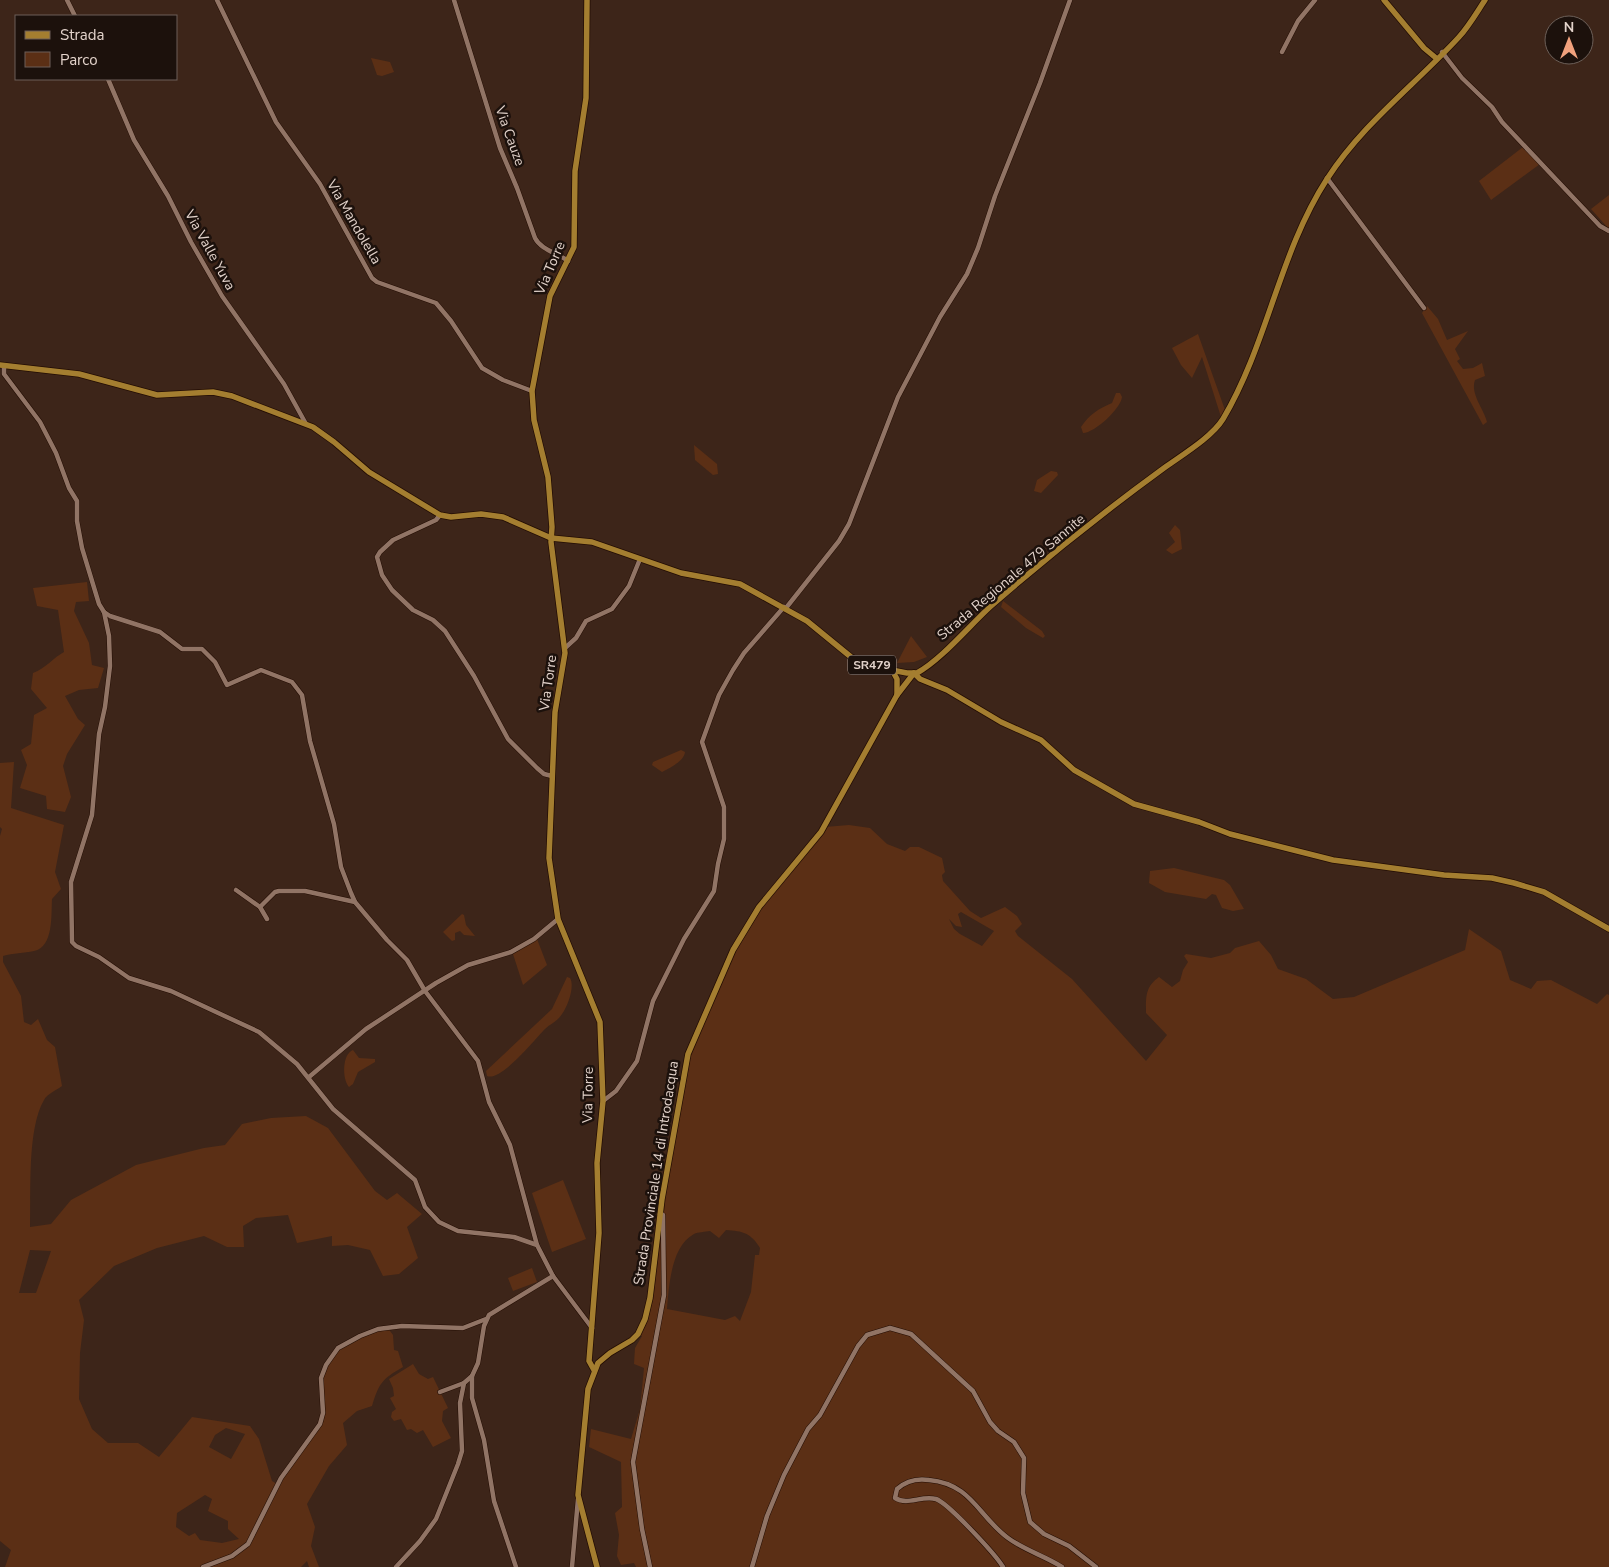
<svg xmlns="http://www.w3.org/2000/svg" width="1609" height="1567" font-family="'Nunito Sans',sans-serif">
<rect width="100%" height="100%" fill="#3d2519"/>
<g fill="#5b2f15" fill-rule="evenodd">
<polygon points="371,58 390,62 394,72 382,76 377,75"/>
<polygon points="1523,147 1540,164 1491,200 1479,181"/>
<polygon points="1609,195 1609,227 1608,228 1591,209"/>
<path d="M1427 306 1438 319 1447 340 1468 331 1455 349 1460 359 1457 361 1463 369 1473 368 1482 363 1485 376 1475 380C1470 394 1484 409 1487 422L1483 425 1422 313Z"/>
<polygon points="1198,334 1225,410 1221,417 1202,357 1192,378 1181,365 1172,348"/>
<path d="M1116 393H1120L1122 397C1121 408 1095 433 1083 433L1081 427C1090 414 1098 409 1112 403Z"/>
<polygon points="694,445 717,464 718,474 713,475 695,460"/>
<polygon points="1051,471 1057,472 1058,475 1041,493 1034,491 1037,480"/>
<polygon points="1175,525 1180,530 1182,549 1172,554 1166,550 1175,542 1169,533"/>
<path d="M87 582 89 601 76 602 74 611 89 643 92 665 104 668 98 688 79 690 65 696 78 719 85 725 67 754 63 766 71 797 65 812 47 809 46 796 20 788 27 765 21 750 31 744 34 715 47 708 31 689 33 673C46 668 53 658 64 652L58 610 37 606 33 588Z"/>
<polygon points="1003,601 1042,631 1045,636 1043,638 1026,628 1001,607"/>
<polygon points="911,636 927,657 914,662 897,663"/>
<path d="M681 750 685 752C684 761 670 768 662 772L652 765 653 762Z"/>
<path d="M14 762 11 808 64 825 55 872 61 889 52 899C51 914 54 947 34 951 24 953 13 953 3 956V962L21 996 24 1022 31 1025 38 1019 47 1040 55 1047 62 1086C57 1090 47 1094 44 1100 27 1129 31 1192 30 1227L51 1224 71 1200 136 1165 204 1148 225 1145 242 1124 271 1118 306 1116 328 1128 375 1191 387 1200 397 1193 422 1214 407 1227 418 1258 399 1274 383 1276 370 1250 348 1245 332 1246V1236L297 1243 288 1215 256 1218 243 1226 244 1247H227L204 1236 157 1248 114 1266 79 1300 84 1320 80 1353 79 1399 92 1429 108 1443H138L159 1457 192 1417 250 1426 259 1439 272 1481 277 1484 321 1419 323 1373 342 1345 387 1327 393 1335 394 1350 398 1351 403 1367C382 1379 379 1383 372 1406L357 1411 343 1423 347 1445 329 1466 307 1504 315 1527 311 1546 319 1567H309L307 1561 301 1567H5L11 1550 0 1541V836L2 829 0 827V763ZM30 1250 51 1251 36 1293H19ZM226 1428 245 1434 231 1459 209 1447 215 1435ZM205 1495 212 1499 208 1511 228 1521V1529L239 1539 222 1543 200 1540 195 1533 189 1536 176 1527 177 1513Z"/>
<path d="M849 825 870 828 887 844 905 851 910 847H919L942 858 945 872 942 875 943 881 970 911 981 918 1005 907 1017 916 1022 924 1015 931 1018 936 1072 979 1146 1061 1167 1035 1146 1013C1146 997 1145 987 1159 977L1172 987 1180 981 1183 970 1188 962 1184 956 1186 954 1211 958 1230 953 1235 948 1259 941 1271 955 1278 969 1306 979 1333 999 1354 997 1465 950 1469 929 1501 951 1510 980 1531 989 1537 981 1551 980 1597 1004 1607 994 1609 995V1567H636L634 1563 621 1565 617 1556 619 1535 615 1513 622 1507 621 1462 589 1447 591 1429 631 1439 640 1409 644 1368 634 1364 635 1348 642 1336 638 1334 645 1319 682 1076 718 982 759 907 825 827ZM961 912 994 931 982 946 960 934 954 929 949 919 956 926 962 927 958 914ZM726 1230C743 1231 751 1233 760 1248L759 1255H755L751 1292 740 1321 735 1316 725 1320 667 1309C669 1286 671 1246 694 1234 698 1232 705 1232 710 1231L719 1238Z"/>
<polygon points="1174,868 1224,880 1230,885 1244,909 1233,911 1222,908 1216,895 1212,894 1206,899 1165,892 1149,883 1150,871"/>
<polygon points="462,914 464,915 466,925 475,936 464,935 460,931 455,933 455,940 452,941 443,932"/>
<polygon points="537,939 547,965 523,985 513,954"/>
<path d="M567 977 570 978C575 986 568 1006 562 1014 558 1021 550 1024 545 1029 535 1039 501 1082 487 1076L486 1071 552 1009Z"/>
<path d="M353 1050 359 1058 375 1059V1062L358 1072 353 1084 349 1087C342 1079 342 1054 353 1050Z"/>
<polygon points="563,1180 586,1239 552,1252 532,1193"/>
<polygon points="532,1268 537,1282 513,1291 508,1278"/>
<polygon points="413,1364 419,1374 428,1379 433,1377 448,1408 443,1411 442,1421 451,1438 433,1447 423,1430 417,1433 411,1429 407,1430 401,1419 394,1421 391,1417 392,1412 396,1409 390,1398 394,1396 393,1388 389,1379"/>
</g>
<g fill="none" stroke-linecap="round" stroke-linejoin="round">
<g stroke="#230d03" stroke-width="5.5">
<g id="minor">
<polyline points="67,0 75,16"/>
<polyline points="217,0 276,122 320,184 372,278 377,282 436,303 451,321 482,368 503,380 532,391"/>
<path d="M454 0 500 148 517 188 535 238C541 250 558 253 568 261"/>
<polyline points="1282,52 1298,21 1315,0"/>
<polyline points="1442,52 1462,78 1492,107 1502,122 1600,226 1609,231"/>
<polyline points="108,79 134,140 168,196 191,242 222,296 284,384 306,424"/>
<polyline points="1327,178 1424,308"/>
<polyline points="4,366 4,374 40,422 56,453 69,488 77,501 77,521 82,548 99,604 104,612 109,636 110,666 105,707 99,734 92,815 71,882 72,942 76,946 99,957 129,978 171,991 259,1032 297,1064 333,1109 415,1180 425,1207 439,1222 458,1231 514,1237 537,1245 553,1276 592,1328"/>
<polyline points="440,515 436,520 393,540 380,552 377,557 382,575 392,590 413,610 433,620 445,631 474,676 508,739 537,768 544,774 552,776"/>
<polyline points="786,608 839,541 849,524 898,397 940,317 967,274 978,248 995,196 1040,83 1070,0"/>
<polyline points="104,612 110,616 160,632 182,649 202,649 215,662 227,685 261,670 292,682 302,695 310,741 334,824 341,867 351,893 355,902 387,940 407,960 425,991 478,1061 489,1102 510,1145 537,1245"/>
<polyline points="565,648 576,638 586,621 612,609 629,586 640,559"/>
<polyline points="236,890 260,907 267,919"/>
<polyline points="260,907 275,892 279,891 305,891 355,902"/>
<polyline points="309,1077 366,1029 436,983 468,965 511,952 534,939 558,919"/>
<polyline points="603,1101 616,1091 637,1061 653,1001 684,939 714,891 718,864 724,839 724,807 702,742 719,695 733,670 744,653 784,607"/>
<polyline points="440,1392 464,1383"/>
<polyline points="203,1567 232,1556 248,1544 281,1478 320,1424 323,1413 321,1378 326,1365 338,1348 360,1336 378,1329 402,1326 463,1328 486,1319"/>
<polyline points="396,1567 420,1541 436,1519 458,1464 462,1451 460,1403 464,1383 472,1376"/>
<polyline points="516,1567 494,1501 484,1440 472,1398 472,1376 478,1363 484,1326 489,1315 553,1276"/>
<polyline points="572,1567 578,1499"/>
<polyline points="650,1567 642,1529 633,1462 664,1295 663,1215 660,1214"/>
<polyline points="752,1567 767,1516 784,1475 808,1429 820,1415 858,1346 867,1335 890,1328 911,1334 973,1391 990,1422 998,1431 1014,1442 1024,1458 1023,1493 1030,1522 1044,1534 1069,1546 1096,1567"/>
<path d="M1003 1567C996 1555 948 1503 936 1499 921 1495 908 1506 895 1498L897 1489C906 1481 916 1478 929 1480 972 1484 978 1516 1008 1538 1024 1550 1045 1556 1062 1567"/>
</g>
</g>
<g stroke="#230d03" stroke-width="7">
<g id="major">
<polyline points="587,0 586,98 575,171 574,247 550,296 532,391 534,420 548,477 552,527 551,542 565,653 555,712 549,858 558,919 600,1022 603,1101 597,1163 599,1233 589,1361 594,1370"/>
<polyline points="1384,0 1424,48 1436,58"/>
<path d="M0 365 79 374 157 395 213 392 232 396 313 427 334 442 369 472 440 515 451 517 481 514 503 517 551 538 592 542 681 573 740 584 807 621 851 657 876 667 907 673H917C942 659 969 626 991 606 1046 558 1105 511 1164 468 1182 455 1212 437 1223 419 1268 343 1279 253 1327 179 1363 123 1415 85 1459 37 1469 26 1477 12 1485 0"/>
<polyline points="897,695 914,673 920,679 947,690 1001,722 1041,740 1074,770 1134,804 1199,822 1230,834 1333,860 1444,875 1492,878 1514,883 1544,892 1609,929"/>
<polyline points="597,1567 578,1495 588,1389 598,1363 610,1353 632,1340 638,1334 645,1319 650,1298 662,1199 688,1054 733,950 759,907 821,832 897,695 897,679 892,670"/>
</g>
</g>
<use href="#minor" stroke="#917465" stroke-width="4.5"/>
<use href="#major" stroke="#a47e30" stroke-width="5.5"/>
</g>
<g text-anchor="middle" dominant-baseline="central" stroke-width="5" stroke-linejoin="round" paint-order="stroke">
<rect fill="#1c110c" stroke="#a79992" stroke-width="1" x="848" y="655.5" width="48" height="19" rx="4"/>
<g font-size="12" font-weight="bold" fill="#e3d3cb">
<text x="872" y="665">SR479</text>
</g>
<g font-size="14" fill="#e3d3cb" stroke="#1c110c">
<text transform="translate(510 136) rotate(70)">Via Cauze</text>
<text transform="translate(354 222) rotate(60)">Via Mandolella</text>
<text transform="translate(210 250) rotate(61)">Via Valle Yuva</text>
<text transform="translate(550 268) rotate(-67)">Via Torre</text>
<text transform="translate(1011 577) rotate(-40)">Strada Regionale 479 Sannite</text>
<text transform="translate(548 683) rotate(-82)">Via Torre</text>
<text transform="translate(588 1095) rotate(-89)">Via Torre</text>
<text transform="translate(656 1173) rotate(-81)">Strada Provinciale 14 di Introdacqua</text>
</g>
</g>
<rect x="15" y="15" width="162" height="65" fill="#1c110c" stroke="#6c5f58"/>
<rect x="25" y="31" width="25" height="8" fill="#a47e30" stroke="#6c5f58"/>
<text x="60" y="40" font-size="15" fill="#e3d3cb">Strada</text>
<rect x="25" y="52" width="25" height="15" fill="#5b2f15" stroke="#6c5f58"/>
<text x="60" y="65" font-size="15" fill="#e3d3cb">Parco</text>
<g transform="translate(1569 40)"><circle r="24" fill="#1c110c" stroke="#6c5f58"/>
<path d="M0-4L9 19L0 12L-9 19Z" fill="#f1a17d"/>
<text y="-8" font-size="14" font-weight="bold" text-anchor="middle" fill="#e3d3cb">N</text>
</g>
</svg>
